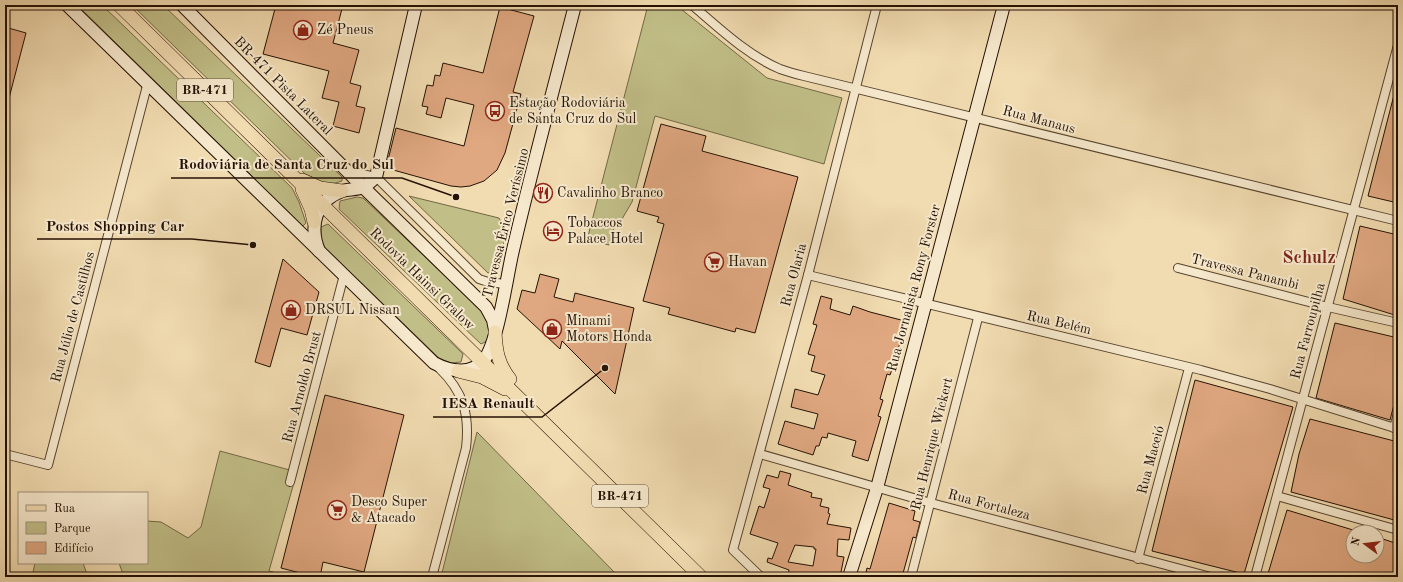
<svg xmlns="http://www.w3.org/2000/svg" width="1403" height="582" font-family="'Old Standard TT',serif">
<rect width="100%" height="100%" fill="#f1dbb0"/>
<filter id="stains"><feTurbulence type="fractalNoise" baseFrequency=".005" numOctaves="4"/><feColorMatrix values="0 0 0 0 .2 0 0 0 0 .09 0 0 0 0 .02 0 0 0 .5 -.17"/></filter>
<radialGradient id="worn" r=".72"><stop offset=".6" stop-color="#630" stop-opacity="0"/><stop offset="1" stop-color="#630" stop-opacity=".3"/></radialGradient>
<g fill="#c1be87" stroke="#726845">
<polygon points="77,5 102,5 292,188 299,202 306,223 303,226"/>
<polygon points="132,5 163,5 342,177 342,181 328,185 305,174"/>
<polygon points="648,5 676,5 767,78 842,98 824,164 655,116 632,202 622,219 613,230 609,245 587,240"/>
<polygon points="409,196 499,218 505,229 504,242 495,270 488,273"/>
<polygon points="357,197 363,198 486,315 490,326 487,341 481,344 339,209 340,201"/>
<polygon points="328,224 463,354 461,362 451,363 439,358 325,248 321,239 321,227"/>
<polygon points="477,432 619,577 441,577"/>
<polygon points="220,451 297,472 269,571 291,577 124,577 119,563 147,563 147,521 161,522 188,538 201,527"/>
<polygon points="35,563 83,563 88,577 32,577"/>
</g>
<g fill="#e0a881" stroke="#241103" fill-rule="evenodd">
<polygon points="276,5 343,5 333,43 359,50 350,83 361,86 356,106 365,108 359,133 333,126 339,102 322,98 329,71 263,54"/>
<polygon points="500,7 534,16 513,92 521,94 505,153 497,170 484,181 470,186 461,187 451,186 386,168 396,128 464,146 474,105 446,98 441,118 426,114 428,107 422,106 427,85 433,86 435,75 440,76 443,63 483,73"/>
<polygon points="5,27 26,33 8,102 5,101"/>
<polygon points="1395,91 1398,91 1398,203 1368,196"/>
<polygon points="661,124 706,136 702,151 798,177 755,333 736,328 735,332 668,314 670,308 643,301 664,224 657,222 659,217 637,211"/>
<polygon points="1360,226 1398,235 1398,316 1343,299"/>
<polygon points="283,259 319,292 307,335 281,328 270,367 255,362"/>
<polygon points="540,274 559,279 554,297 573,302 575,293 634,308 615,394 562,341 560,349 517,309 522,290 535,293"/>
<polygon points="821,296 832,299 830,309 850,315 853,306 870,312 905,321 896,359 890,375 887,374 880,399 883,400 878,416 881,417 868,461 852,456 856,441 828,433 827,438 822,437 819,446 816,446 813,455 778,444 785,421 814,429 818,414 791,407 795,389 818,395 825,375 811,371 815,356 808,354 817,325 813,324"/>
<polygon points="1335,323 1398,338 1398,389 1390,420 1316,398"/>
<polygon points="1195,380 1293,407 1244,574 1152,551"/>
<polygon points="325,395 404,415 364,572 323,562 320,577 316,577 281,568"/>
<polygon points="1310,419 1398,442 1398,521 1291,492 1299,454"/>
<path d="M780 471 791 474 788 485 812 493 811 497 822 499 820 506 829 508 828 513 830 514 827 524 851 528 849 540 838 539 837 556 844 557 840 577H788L789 570 767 562 768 558 772 559 778 543 750 534 759 506 764 508 770 489 763 487 767 475 778 478ZM795 545 814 547V549H816L813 566 788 562Z"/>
<polygon points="889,503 915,511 913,520 920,522 916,538 913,537 902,577 865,577 867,568 870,569"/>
<polygon points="1287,510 1353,530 1353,556 1377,556 1377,537 1398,544 1398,577 1267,577"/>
</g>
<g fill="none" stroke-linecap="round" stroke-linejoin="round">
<g stroke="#57442e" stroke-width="10">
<g id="street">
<path d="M692 5C719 28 747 55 780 69 788 72 796 74 804 76L1398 221"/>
<polyline points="347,171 376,177 479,279 488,282 505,284"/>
<polyline points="1178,268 1328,307 1398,323"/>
<polyline points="808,275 1201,370 1270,389 1398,429"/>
<polyline points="1394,428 1398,413"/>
<polyline points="5,454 48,465 148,82"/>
<polyline points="760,454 931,503 1211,577"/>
<polyline points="290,482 344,275"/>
<polyline points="1277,496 1398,530"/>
<polyline points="1138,559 1189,368"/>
<path d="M432 577 466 448C470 414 463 391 439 368"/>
<polyline points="761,577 733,550 808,275 877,5"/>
<polyline points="911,577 978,318"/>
<polyline points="1255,577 1398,45"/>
</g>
</g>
<g stroke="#241103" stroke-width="14">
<g id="secondary">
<path d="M67 5 434 363C449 371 471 376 484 360 498 343 507 275 513 250 532 168 554 87 575 5"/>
<polyline points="182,5 363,187 486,307 493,320 495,330"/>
<path d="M319 251C309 226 315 201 342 191 349 189 357 190 363 187 368 185 372 180 376 177L416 5"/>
<polyline points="849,577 877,488 1004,5"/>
</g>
</g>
<g stroke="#241103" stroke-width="14">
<g id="primary">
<polyline points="119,5 701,577"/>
<polyline points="302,180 320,188 342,191"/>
<polyline points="302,189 311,209 314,222"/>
<path d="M495 332C496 351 498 364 510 379"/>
<polyline points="458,371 482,377 505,389"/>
</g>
</g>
<use href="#street" stroke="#f6e8cc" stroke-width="8"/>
<use href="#secondary" stroke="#f6e8cc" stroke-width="12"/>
<use href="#primary" stroke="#f1dbb0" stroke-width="13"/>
</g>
<defs>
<g id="shop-ring" transform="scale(1)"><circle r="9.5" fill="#f6e8cc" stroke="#8f2418" stroke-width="1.5"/><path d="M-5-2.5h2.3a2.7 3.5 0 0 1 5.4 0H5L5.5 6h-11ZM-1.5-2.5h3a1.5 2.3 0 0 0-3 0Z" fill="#8f2418"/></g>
<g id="bus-ring" transform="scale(1)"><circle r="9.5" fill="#f6e8cc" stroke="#8f2418" stroke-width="1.5"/><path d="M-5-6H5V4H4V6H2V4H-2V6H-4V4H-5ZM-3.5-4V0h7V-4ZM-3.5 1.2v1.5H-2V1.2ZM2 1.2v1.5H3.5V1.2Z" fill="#8f2418"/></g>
<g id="restaurant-ring" transform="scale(1)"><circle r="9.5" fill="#f6e8cc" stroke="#8f2418" stroke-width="1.5"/><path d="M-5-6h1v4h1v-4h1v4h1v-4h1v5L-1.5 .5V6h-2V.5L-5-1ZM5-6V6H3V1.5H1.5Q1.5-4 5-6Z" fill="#8f2418"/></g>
<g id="hotel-ring" transform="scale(1)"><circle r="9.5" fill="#f6e8cc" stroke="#8f2418" stroke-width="1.5"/><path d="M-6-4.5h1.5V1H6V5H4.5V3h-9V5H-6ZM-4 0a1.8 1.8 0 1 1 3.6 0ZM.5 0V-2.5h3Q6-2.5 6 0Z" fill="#8f2418"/></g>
<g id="supermarket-ring" transform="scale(1)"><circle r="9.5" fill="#f6e8cc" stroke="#8f2418" stroke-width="1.5"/><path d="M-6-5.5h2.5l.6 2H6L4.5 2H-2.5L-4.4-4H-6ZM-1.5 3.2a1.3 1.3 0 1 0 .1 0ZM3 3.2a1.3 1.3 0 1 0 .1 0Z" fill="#8f2418"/></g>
</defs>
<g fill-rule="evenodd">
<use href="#shop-ring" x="303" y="30"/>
<use href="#bus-ring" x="495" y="111"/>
<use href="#restaurant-ring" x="543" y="193"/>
<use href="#hotel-ring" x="553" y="231"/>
<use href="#supermarket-ring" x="714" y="262"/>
<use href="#shop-ring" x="291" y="310"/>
<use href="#shop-ring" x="552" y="329"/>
<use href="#supermarket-ring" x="337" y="510"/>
</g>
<g text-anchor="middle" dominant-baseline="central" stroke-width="4" stroke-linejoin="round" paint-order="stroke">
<g fill="#f6e8cc" stroke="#63523f" stroke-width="1">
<rect x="177" y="79" width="56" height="22" rx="3"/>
<rect x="592" y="485" width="56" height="22" rx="3"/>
</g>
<g font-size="13" font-weight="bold" fill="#241103">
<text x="205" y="90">BR-471</text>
<text x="620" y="496">BR-471</text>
</g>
<g font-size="14" fill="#241103" stroke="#f6e8cc" text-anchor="start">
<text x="317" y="30">Zé Pneus</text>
<text x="509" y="103">Estação Rodoviária<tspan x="509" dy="16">de Santa Cruz do Sul</tspan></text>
<text x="557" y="193">Cavalinho Branco</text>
<text x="567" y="223">Tobaccos<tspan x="567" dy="16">Palace Hotel</tspan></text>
<text x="728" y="262">Havan</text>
<text x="305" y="310">DRSUL Nissan</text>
<text x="566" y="321">Minami<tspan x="566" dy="16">Motors Honda</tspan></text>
<text x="351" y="502">Desco Super<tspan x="351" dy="16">&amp; Atacado</tspan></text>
</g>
<g font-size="14" fill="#241103" stroke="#f6e8cc">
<text transform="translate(283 86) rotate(45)">BR-471 Pista Lateral</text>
<text transform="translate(1039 120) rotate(15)">Rua Manaus</text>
<text transform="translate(506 223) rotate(-76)">Travessa Érico Veríssimo</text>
<text transform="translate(1245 272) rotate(14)">Travessa Panambi</text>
<text transform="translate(794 275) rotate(-75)">Rua Olaria</text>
<text transform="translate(422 279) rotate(44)">Rodovia Hainsi Gralow</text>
<text transform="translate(914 288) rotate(-75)">Rua Jornalista Rony Forster</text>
<text transform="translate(73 317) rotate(-75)">Rua Júlio de Castilhos</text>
<text transform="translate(1059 323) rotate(13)">Rua Belém</text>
<text transform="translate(1308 331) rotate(-75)">Rua Farroupilha</text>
<text transform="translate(302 387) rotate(-75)">Rua Arnoldo Brust</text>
<text transform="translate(932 444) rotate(-76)">Rua Henrique Wickert</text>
<text transform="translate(1151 460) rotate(-75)">Rua Maceió</text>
<text transform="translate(989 505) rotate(15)">Rua Fortaleza</text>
</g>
<g font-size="18" font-weight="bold" fill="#7a1f14" stroke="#f6e8cc">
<text x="1309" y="258">Schulz</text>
</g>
</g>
<path fill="none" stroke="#241103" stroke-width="1.5" d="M456 197L402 178H171M253 245L192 239H37M605 368L542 417H433"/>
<g fill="#241103" stroke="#f6e8cc" stroke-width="1.5">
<circle cx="456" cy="197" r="4"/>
<circle cx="253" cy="245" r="4"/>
<circle cx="605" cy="368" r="4"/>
</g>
<g font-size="15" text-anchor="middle" font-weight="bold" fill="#241103" stroke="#f6e8cc" stroke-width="4" stroke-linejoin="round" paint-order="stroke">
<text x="286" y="169">Rodoviária de Santa Cruz do Sul</text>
<text x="115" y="231">Postos Shopping Car</text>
<text x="488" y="408">IESA Renault</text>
</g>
<rect width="1403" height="582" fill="none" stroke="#f1dbb0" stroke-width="20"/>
<rect x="6" y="6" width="1391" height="570" fill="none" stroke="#241103" stroke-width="2"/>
<rect x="10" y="10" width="1383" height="562" fill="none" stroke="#241103"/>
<rect x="18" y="492" width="130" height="72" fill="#f6e8cc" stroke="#a2927c"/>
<rect x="26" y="505" width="20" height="6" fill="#f1dbb0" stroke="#a2927c"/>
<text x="54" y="512" font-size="12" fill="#241103">Rua</text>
<rect x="26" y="522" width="20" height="12" fill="#c1be87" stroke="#a2927c"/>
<text x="54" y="532" font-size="12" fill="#241103">Parque</text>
<rect x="26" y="542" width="20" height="12" fill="#e0a881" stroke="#a2927c"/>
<text x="54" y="552" font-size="12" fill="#241103">Edifício</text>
<g transform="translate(1365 544) rotate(285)"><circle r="19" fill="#f6e8cc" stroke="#a2927c"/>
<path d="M0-3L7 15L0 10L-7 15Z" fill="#8f2418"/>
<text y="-6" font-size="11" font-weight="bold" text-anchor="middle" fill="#241103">N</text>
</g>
<rect width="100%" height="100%" filter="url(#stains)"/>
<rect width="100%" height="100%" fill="url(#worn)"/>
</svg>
